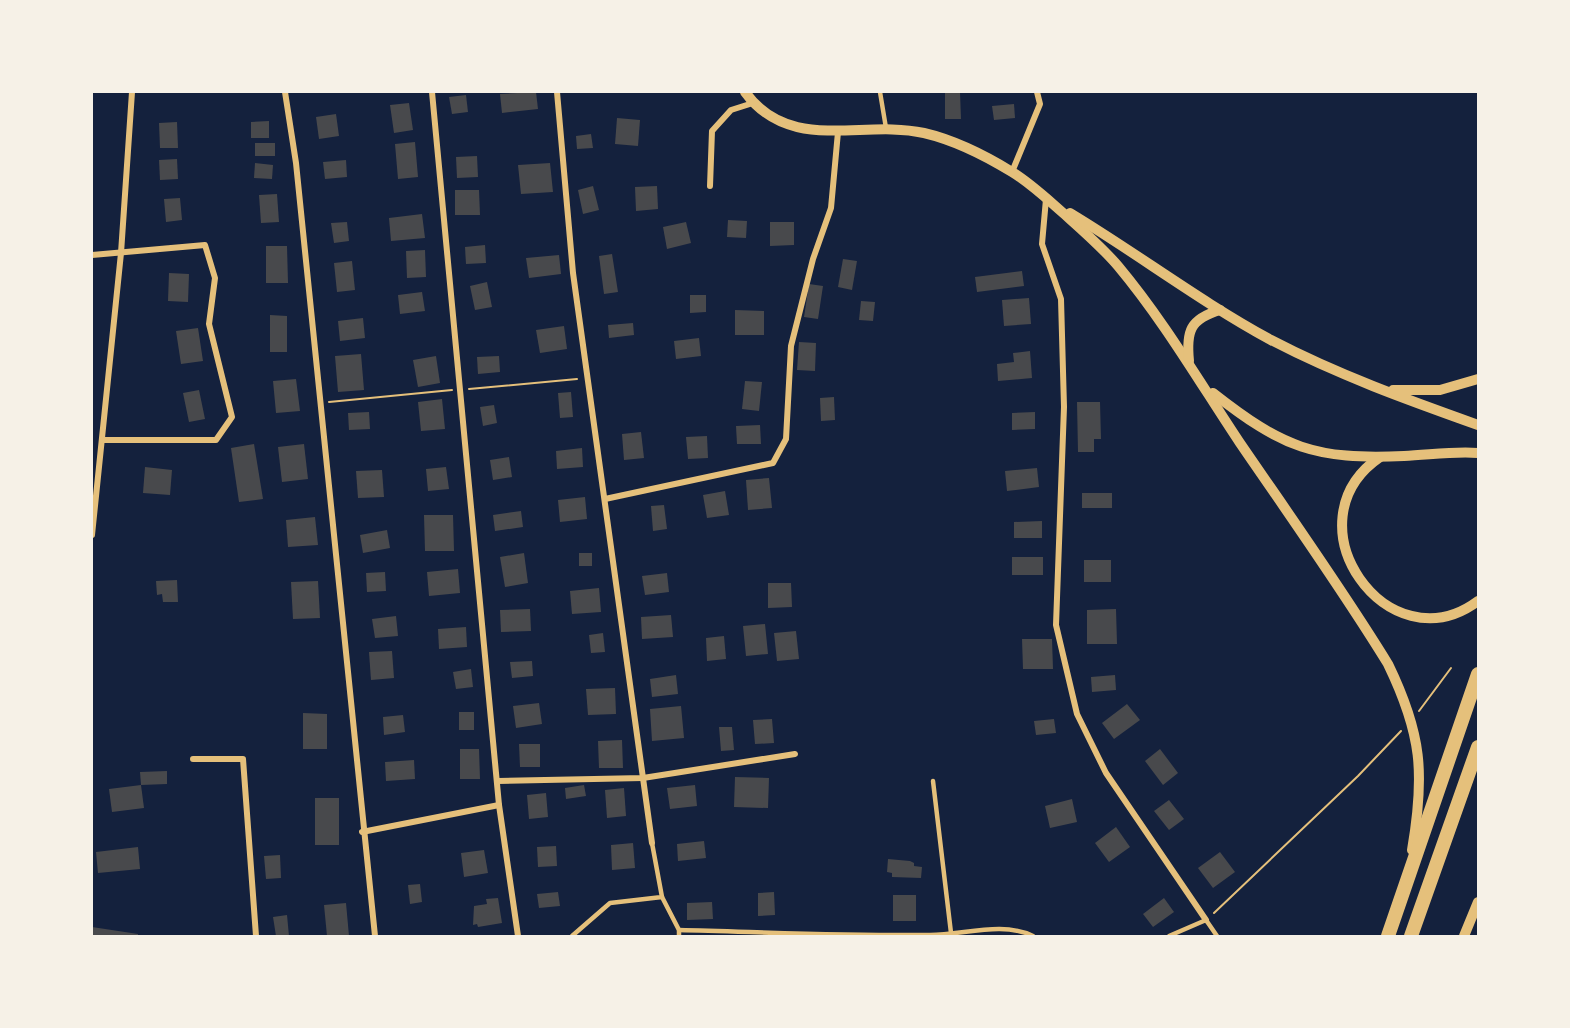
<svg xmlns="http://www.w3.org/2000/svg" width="1570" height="1028" font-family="Literata,serif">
<rect width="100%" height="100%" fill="#14213d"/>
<g fill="#48494c">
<polygon points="536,92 538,109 502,113 500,94"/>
<polygon points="945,92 960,92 961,119 945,119"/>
<polygon points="466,95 468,112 452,114 449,97"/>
<polygon points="409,103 413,130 394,133 390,105"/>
<polygon points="1014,104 1015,118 994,120 992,106"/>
<polygon points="336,114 339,136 319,139 316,117"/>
<polygon points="617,118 640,120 638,146 615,144"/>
<polygon points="269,121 269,138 251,138 251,122"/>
<polygon points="177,122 178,148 160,148 159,123"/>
<polygon points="591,134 593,148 577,149 576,136"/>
<polygon points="415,142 418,177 398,179 395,144"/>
<rect x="255" y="143" width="20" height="13"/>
<polygon points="477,156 478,177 457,178 456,157"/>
<polygon points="177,159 178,179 160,180 159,160"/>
<polygon points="346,160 347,177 325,179 323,162"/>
<polygon points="255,163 273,165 272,179 254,178"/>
<polygon points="550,163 553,192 521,194 518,165"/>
<polygon points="593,186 599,210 583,214 578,190"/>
<polygon points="657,186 658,209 636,211 635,187"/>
<polygon points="455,190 479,190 480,215 455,215"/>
<polygon points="277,194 279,222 261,223 259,195"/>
<polygon points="180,198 182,220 166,222 164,199"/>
<polygon points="422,214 425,238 391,241 389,218"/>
<polygon points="728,220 747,221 746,238 727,237"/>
<polygon points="347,222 349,241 334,243 331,223"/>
<polygon points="686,222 691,243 667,249 663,227"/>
<polygon points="770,222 794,222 794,245 770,246"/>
<polygon points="485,245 486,263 466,264 465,247"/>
<polygon points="266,246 287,246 288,283 266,283"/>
<polygon points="425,250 426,277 407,278 406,251"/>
<polygon points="612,254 618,292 604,294 599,256"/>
<polygon points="559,255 561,274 529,278 526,258"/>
<polygon points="843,259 857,261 852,290 838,287"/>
<polygon points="352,261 355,290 337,292 334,263"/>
<polygon points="1022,271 1024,286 977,292 975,277"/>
<polygon points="169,273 189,274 188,302 168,301"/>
<polygon points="487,282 492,307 475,310 470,286"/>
<polygon points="809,284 823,286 818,319 804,317"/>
<polygon points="422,292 425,311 400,314 398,295"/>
<polygon points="690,295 706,295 706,312 690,313"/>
<polygon points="1029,298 1031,324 1004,326 1002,300"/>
<polygon points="861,301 875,302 873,321 859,320"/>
<polygon points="735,310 764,311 764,335 735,335"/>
<polygon points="270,315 287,316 287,352 270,352"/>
<polygon points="363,318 365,338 340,341 338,321"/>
<polygon points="633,323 634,335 609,338 608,325"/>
<polygon points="564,326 567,349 540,353 536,330"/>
<polygon points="198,328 203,361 181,364 176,331"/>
<polygon points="699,338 701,356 676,359 674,341"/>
<polygon points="799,342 816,343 815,371 797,370"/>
<polygon points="1030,351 1032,378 998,381 997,364 1014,362 1013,353"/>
<polygon points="361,354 364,390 338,392 335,356"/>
<polygon points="436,356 440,383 418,387 413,360"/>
<polygon points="499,356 500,372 478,374 477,357"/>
<polygon points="296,379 300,411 276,413 273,381"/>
<polygon points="745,381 762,382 759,411 742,409"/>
<polygon points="199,390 205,419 189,422 183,393"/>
<polygon points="571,392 573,417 560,418 558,393"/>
<polygon points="834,397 835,420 821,421 820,398"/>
<polygon points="442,399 445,429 421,431 418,402"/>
<polygon points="1077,402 1100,402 1101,439 1094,439 1094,452 1078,452"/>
<polygon points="494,405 497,423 483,426 480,407"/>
<polygon points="369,412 370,429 349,430 348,413"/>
<polygon points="1035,412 1035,429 1012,430 1012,413"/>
<polygon points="760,425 761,444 737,444 736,426"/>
<polygon points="641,432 644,458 624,460 622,434"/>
<polygon points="707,436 708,458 688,459 686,437"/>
<polygon points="254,444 263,499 239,502 231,448"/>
<polygon points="304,444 308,479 282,482 278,447"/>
<polygon points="582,448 583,467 557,469 556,451"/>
<polygon points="509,457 512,477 493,480 490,460"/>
<polygon points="145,467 172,470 170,495 143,493"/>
<polygon points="446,467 449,489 428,491 426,469"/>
<polygon points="1037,468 1039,487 1007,491 1005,471"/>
<polygon points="382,470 384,497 358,498 356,471"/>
<polygon points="769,478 772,508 748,510 746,480"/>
<polygon points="725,491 729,515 707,518 703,495"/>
<rect x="1082" y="493" width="30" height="15"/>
<polygon points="585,497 587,519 560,522 558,500"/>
<polygon points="664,505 667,529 653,531 651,506"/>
<polygon points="521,511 523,527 495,531 493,515"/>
<polygon points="424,515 453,515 454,551 425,551"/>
<polygon points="315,517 318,545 288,547 286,520"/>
<polygon points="1042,521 1042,538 1014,538 1014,522"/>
<polygon points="387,530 390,548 363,553 360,535"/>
<polygon points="524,553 528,583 505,587 500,557"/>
<rect x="579" y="553" width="13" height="13"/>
<rect x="1012" y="557" width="31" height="18"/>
<rect x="1084" y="560" width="27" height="22"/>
<polygon points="458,569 460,593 429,596 427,572"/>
<polygon points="385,572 386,591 367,592 366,573"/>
<polygon points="667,573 669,592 645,595 642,576"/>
<polygon points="177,580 178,602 163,602 162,594 157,595 156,581"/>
<polygon points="318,581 320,618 293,619 291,582"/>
<polygon points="768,583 791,583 792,607 768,608"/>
<polygon points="599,588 601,612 572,614 570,591"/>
<polygon points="530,609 531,631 501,632 500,610"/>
<polygon points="1116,609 1117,644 1087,644 1087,610"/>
<polygon points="671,615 673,637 642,639 641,617"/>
<polygon points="396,616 398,636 375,638 372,619"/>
<polygon points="765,624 768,654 746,656 743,626"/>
<polygon points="466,627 467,647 439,649 438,629"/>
<polygon points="796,631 799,659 777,661 774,633"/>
<polygon points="603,633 605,652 591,653 589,635"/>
<polygon points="724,636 726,659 707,661 706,638"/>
<polygon points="1022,639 1052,639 1053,669 1023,669"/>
<polygon points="392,651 394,678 371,680 369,652"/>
<polygon points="532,661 533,676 512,678 510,662"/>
<polygon points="471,669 473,687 456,689 453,672"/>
<polygon points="676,675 678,694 652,697 650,679"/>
<polygon points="1115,675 1116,690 1092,692 1091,677"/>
<polygon points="615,688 616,714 588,715 586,689"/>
<polygon points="539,703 542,724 516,728 513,706"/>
<polygon points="1127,704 1140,720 1114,739 1102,723"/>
<polygon points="681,706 684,738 652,741 650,709"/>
<rect x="459" y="712" width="15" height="18"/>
<polygon points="303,713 327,714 327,749 303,749"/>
<polygon points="403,715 405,732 384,735 383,717"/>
<polygon points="772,719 774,743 755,744 753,720"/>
<polygon points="1054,719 1056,733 1036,735 1034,721"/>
<polygon points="719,727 732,727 734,750 721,751"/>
<polygon points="622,740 623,768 599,768 598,741"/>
<polygon points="519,744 540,744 540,767 520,767"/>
<polygon points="460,749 479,749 480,779 460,779"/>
<polygon points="1160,749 1178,773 1163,785 1145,761"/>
<polygon points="414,760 415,779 386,781 385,762"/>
<polygon points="167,771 167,784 141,785 140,772"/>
<polygon points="735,777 769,778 768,808 734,807"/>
<polygon points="141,785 144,808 112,812 109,789"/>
<polygon points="584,785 586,796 566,799 565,788"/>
<polygon points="695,785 697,806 670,809 667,788"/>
<polygon points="624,788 626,816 607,818 605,790"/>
<polygon points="546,793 548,817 529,819 527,795"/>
<rect x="315" y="798" width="24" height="47"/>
<polygon points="1072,799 1077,822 1050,828 1045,806"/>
<polygon points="1169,800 1184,819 1169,830 1154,811"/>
<polygon points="1116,827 1130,847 1109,862 1095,843"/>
<polygon points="704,841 706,858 678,861 677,844"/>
<polygon points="633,843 635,868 612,870 611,845"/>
<polygon points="556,846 557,866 538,867 537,847"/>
<polygon points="138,847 140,869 98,873 96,852"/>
<polygon points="484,850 488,873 464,877 461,853"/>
<polygon points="1220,852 1235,872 1213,888 1198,868"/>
<polygon points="280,855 281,878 266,879 264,856"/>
<polygon points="888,859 910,861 914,863 914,866 922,867 921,878 892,877 892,873 887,872"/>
<polygon points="420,884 422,902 410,904 408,885"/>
<polygon points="558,892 560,906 539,908 537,894"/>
<polygon points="774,892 775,915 758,916 758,893"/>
<rect x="893" y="895" width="23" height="26"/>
<polygon points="498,898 502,923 478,927 477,924 473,925 474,906 487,904 486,899"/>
<polygon points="1164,898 1174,912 1153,927 1143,914"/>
<polygon points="712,902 713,919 687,920 687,903"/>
<polygon points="346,903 349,936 327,936 324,905"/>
<polygon points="287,915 289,936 276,936 273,917"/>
<polygon points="92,927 138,934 138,936 92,936"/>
</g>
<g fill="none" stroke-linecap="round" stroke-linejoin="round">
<g stroke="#e5c07b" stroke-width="2">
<polyline points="469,389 577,379"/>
<polyline points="329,402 452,390"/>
<polyline points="1419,711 1451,668"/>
<polyline points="1214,913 1358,776 1401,731"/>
</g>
<g stroke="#e5c07b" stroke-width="4.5">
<polyline points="880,92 886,128"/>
<polyline points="933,781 951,933"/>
<polyline points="662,897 679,930 679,936"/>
<path d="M679 930C762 932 846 936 930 935 964 935 1002 921 1033 936"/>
<polyline points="572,936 610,903 662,897 652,843"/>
<polyline points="1169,936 1206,920 1217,936"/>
</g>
<g stroke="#e5c07b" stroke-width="6">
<polyline points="285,92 296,163 375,936"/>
<polyline points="432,92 499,805 518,936"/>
<polyline points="557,92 573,273 652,843"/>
<polyline points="1012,172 1040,104 1037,92"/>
<polyline points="710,186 712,131 731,110 753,103"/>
<polyline points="1046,199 1042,244 1061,299 1064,407 1056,625 1077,714 1106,773 1206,920"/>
<polyline points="92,255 205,245 215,278 209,324 232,417 216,440 102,440"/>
<polyline points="605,499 773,463 786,439 791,346 813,259 831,208 838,132"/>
<polyline points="92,535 121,253 132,92"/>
<polyline points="193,759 243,759 256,936"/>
<polyline points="498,781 643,778 795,754"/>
<polyline points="362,832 499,805"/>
</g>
<g stroke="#e5c07b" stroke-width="10">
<path d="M745 92C790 154 862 119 924 133 954 140 986 156 1012 172 1030 183 1046 198 1062 212 1081 229 1101 246 1118 266 1164 321 1200 383 1240 443 1290 516 1342 589 1388 664 1422 734 1425 774 1412 850"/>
<path d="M1070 213C1138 254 1201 302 1271 340 1338 375 1408 400 1478 425"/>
<path d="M1189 361C1186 331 1190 319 1220 310"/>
<polyline points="1393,390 1440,390 1478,379"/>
<path d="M1213 393C1283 448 1315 460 1404 456 1429 455 1454 451 1478 453"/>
<path d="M1380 457C1285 522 1388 668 1478 601"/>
<polyline points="1464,936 1478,902"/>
</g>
<g stroke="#e5c07b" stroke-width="14">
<polyline points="1388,936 1478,674"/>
<polyline points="1411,936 1478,747"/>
</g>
</g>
<rect width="1570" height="1028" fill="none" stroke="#f6f1e7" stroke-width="186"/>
</svg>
